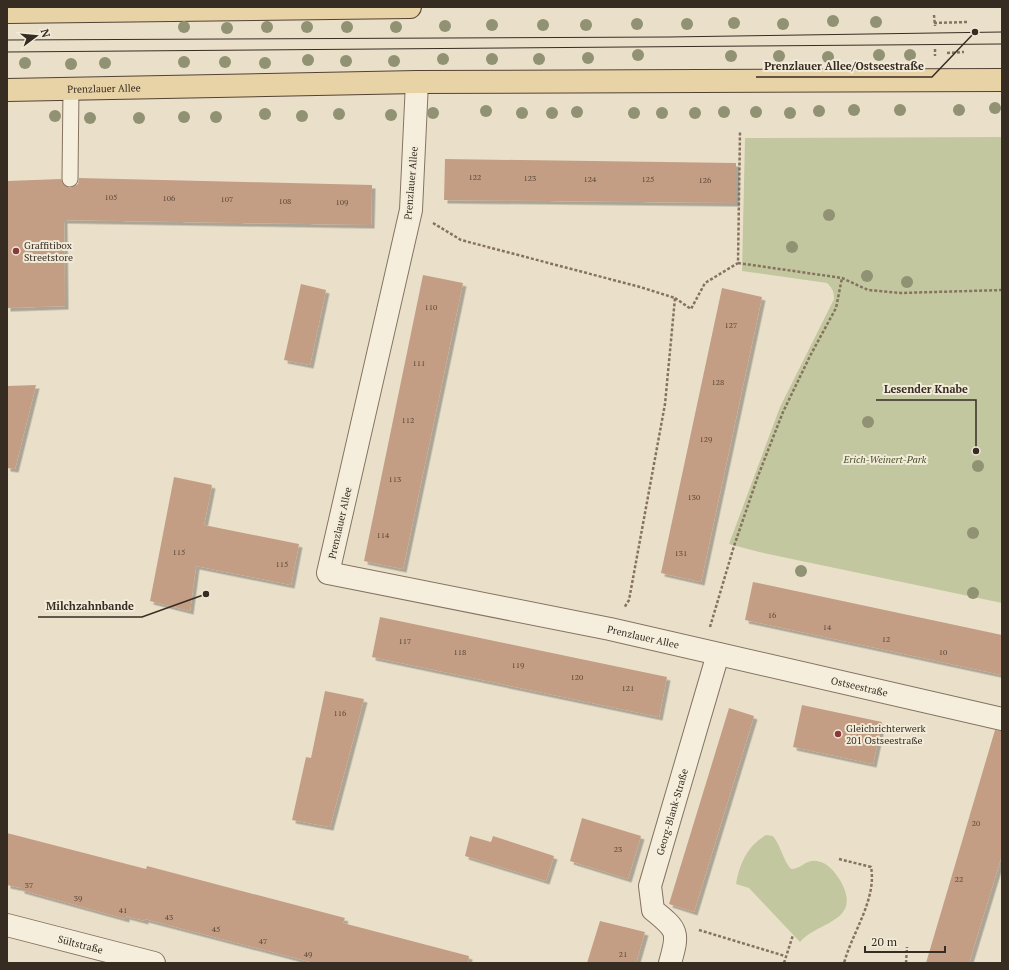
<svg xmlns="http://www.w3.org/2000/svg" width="1009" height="970" font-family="'PT Serif',serif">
<defs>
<filter id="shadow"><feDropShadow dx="3.5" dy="3.5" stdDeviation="0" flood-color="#0004"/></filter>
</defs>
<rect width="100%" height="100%" fill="#eae0ca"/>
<g fill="#c3c79f">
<path d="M1002 137V603L759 552 729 544 780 407 834 299C834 291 832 288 827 283L742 271 745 138Z"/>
<path d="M766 835 773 836C781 846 783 860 791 869 801 869 806 859 817 861 828 863 834 871 840 880 864 922 818 921 800 942L749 888 736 884C739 864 748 845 766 835Z"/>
</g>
<g fill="#c49e84" filter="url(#shadow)">
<polygon points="445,159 736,163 736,203 444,200"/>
<polygon points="79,178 372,185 371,225 64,220 65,306 7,308 7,181 61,179 65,186 70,188 78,184"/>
<polygon points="423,275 463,283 403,569 364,561"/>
<polygon points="301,284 326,290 310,365 284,360"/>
<polygon points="722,288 762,297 701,582 661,573"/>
<polygon points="36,385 15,469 7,468 7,386"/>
<polygon points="174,477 212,485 204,525 299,544 291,585 196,566 190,611 150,601"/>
<polygon points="753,582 1002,635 1002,675 745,620"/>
<polygon points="380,617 667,677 659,717 372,657"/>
<polygon points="325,691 364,699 330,827 292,820 306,757 311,758"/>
<polygon points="802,705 882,722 873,764 793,747"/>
<polygon points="729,708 754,716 694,912 669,904"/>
<polygon points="995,730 1002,731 1002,855 969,963 926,963"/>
<polygon points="582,818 641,836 628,879 570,861"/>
<polygon points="7,833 146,869 147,866 345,918 343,923 469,956 468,963 314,963 145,919 145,921 126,916 126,919 21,890 21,888 7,885"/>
<polygon points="470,836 491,842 493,836 554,856 546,881 465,856"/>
<polygon points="600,921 645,932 636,963 587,963"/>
</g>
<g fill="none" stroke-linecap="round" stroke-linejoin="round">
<g stroke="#857360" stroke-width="17">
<polyline id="service" points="70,179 71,88"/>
</g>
<g stroke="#857360" stroke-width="24">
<g id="minor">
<path id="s1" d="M417 82 411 210 328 573 610 629 1002 719"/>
<path id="s2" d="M7 925 154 963"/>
<path id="s3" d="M670 963C679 932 678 930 653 910L650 886 718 654"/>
</g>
</g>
<g stroke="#534234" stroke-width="24">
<g id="primary">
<polyline points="7,12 410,7"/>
<path id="s4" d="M7 90 417 82 1002 80"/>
</g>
</g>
<g stroke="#857360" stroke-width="2.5" stroke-dasharray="3 2" stroke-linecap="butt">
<polyline points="934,15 935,26"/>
<polyline points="934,23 967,22"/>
<polyline points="935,49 935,56"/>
<polyline points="947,53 964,52"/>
<polyline points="433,223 461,240 640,287 675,298 665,404 629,600 624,608"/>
<polyline points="738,263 842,278 868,290 901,293 1002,290"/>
<polyline points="675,298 691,309 705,283 738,263 740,131"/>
<polyline points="710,627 734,546 758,476 783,412 810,356 836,308 842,278"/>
<path d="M839 859 871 867C877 899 852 933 844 963"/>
<polyline points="699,930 785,956"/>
<polyline points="784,963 793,935"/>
<polyline points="906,963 907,947"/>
</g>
<use href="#service" stroke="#f5eedc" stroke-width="15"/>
<use href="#minor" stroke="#f5eedc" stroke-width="22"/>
<use href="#primary" stroke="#e8d3a7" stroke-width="22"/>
<g stroke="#372c22" stroke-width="1">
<polyline points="7,40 669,37 1002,32"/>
<polyline points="7,52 1002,44"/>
</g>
</g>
<g fill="#919173">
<circle cx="833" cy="21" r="6"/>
<circle cx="876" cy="22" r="6"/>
<circle cx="734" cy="23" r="6"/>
<circle cx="637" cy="24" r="6"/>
<circle cx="687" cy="24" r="6"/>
<circle cx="783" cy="24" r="6"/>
<circle cx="492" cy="25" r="6"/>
<circle cx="543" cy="25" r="6"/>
<circle cx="586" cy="25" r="6"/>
<circle cx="445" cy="26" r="6"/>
<circle cx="184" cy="27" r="6"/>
<circle cx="267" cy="27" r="6"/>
<circle cx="307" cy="27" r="6"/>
<circle cx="347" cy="27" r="6"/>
<circle cx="396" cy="27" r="6"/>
<circle cx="227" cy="28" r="6"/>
<circle cx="638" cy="55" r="6"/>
<circle cx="879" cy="55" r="6"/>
<circle cx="910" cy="55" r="6"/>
<circle cx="731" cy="56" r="6"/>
<circle cx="779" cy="56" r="6"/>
<circle cx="828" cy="57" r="6"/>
<circle cx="588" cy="58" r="6"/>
<circle cx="443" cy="59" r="6"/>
<circle cx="492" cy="59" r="6"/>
<circle cx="539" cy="59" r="6"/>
<circle cx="308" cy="60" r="6"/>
<circle cx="346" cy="61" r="6"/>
<circle cx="394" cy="61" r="6"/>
<circle cx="184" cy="62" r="6"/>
<circle cx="225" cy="62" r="6"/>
<circle cx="25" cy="63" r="6"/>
<circle cx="105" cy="63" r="6"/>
<circle cx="265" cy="63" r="6"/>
<circle cx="71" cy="64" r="6"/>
<circle cx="995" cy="108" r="6"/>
<circle cx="854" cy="110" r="6"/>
<circle cx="900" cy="110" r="6"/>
<circle cx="959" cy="110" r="6"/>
<circle cx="486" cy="111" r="6"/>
<circle cx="819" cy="111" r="6"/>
<circle cx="577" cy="112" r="6"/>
<circle cx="724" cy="112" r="6"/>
<circle cx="756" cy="112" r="6"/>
<circle cx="433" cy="113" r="6"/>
<circle cx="522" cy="113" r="6"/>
<circle cx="552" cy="113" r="6"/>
<circle cx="634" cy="113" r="6"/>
<circle cx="662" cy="113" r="6"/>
<circle cx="695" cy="113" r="6"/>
<circle cx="790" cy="113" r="6"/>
<circle cx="265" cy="114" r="6"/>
<circle cx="339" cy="114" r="6"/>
<circle cx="391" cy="115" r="6"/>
<circle cx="55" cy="116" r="6"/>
<circle cx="302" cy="116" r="6"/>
<circle cx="184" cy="117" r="6"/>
<circle cx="216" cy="117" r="6"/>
<circle cx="90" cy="118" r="6"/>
<circle cx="139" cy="118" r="6"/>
<circle cx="829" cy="215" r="6"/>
<circle cx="792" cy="247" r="6"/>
<circle cx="867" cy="276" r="6"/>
<circle cx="907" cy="282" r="6"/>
<circle cx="868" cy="422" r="6"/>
<circle cx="978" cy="466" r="6"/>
<circle cx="973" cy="533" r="6"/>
<circle cx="801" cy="571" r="6"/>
<circle cx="973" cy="593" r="6"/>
</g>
<g fill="#8d3738" stroke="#f2ebd9" stroke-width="1.5">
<circle cx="16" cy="251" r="4"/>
<circle cx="838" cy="734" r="4"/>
</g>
<g text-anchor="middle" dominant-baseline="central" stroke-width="4" stroke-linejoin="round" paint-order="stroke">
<g font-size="8" fill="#5a483a">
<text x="475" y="177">122</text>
<text x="530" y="178">123</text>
<text x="590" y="179">124</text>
<text x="648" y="179">125</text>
<text x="705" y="180">126</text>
<text x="111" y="197">105</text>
<text x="169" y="198">106</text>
<text x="227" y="199">107</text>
<text x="285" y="201">108</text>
<text x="342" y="202">109</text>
<text x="431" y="307">110</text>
<text x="731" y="325">127</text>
<text x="419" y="363">111</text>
<text x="718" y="382">128</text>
<text x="408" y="420">112</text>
<text x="706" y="439">129</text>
<text x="395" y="479">113</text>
<text x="694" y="497">130</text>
<text x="383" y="535">114</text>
<text x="179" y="552">115</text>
<text x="681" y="553">131</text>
<text x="282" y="564">115</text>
<text x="772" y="615">16</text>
<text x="827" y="627">14</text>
<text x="886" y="639">12</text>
<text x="405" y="641">117</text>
<text x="460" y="652">118</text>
<text x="943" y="652">10</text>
<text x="518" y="665">119</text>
<text x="577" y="677">120</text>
<text x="628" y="688">121</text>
<text x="340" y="713">116</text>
<text x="976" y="823">20</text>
<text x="618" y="849">23</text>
<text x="959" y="879">22</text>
<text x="29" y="885">37</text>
<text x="78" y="898">39</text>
<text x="123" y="910">41</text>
<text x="169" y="917">43</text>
<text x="216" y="929">45</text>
<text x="263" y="941">47</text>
<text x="308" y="954">49</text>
<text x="623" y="954">21</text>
</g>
<g font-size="10" fill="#372c22" stroke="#f2ebd9">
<text stroke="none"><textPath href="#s4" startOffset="97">Prenzlauer Allee</textPath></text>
<text transform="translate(411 183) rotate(-85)">Prenzlauer Allee</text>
<text transform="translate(340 523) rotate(-77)">Prenzlauer Allee</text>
<text stroke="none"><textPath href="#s1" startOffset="822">Prenzlauer Allee</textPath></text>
<text stroke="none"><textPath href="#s1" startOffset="1044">Ostseestraße</textPath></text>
<text stroke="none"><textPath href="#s3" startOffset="164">Georg-Blank-Straße</textPath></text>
<text stroke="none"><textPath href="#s2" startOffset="76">Sültstraße</textPath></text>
</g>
<g font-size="10" fill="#372c22" stroke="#f2ebd9" text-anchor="start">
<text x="24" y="245">Graffitibox<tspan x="24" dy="12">Streetstore</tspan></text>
<text x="846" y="728">Gleichrichterwerk<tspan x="846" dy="12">201 Ostseestraße</tspan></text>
</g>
<g font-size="10" font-style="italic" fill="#48512b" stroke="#f2ebd9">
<text x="885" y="459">Erich-Weinert-Park</text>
</g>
</g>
<path fill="none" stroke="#372c22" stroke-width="1.5" d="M975 32L932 77H756M976 451L976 400H876M206 594L142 617H38"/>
<g fill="#372c22" stroke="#f2ebd9" stroke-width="1.5">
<circle cx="975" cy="32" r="4"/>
<circle cx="976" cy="451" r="4"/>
<circle cx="206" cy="594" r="4"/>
</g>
<g font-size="11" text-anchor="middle" font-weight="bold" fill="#372c22" stroke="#f2ebd9" stroke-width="4" stroke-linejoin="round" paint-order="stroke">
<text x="844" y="70">Prenzlauer Allee/Ostseestraße</text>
<text x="926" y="393">Lesender Knabe</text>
<text x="90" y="610">Milchzahnbande</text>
</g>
<rect width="1009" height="970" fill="none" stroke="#372c22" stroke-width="16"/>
<g transform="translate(36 36) rotate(74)" stroke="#f2ebd9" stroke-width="3" paint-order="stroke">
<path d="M0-3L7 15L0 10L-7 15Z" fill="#372c22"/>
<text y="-6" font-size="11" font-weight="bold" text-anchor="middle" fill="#372c22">N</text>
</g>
<path d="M865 946v6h80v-6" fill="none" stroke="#372c22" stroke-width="2"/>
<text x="871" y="946" font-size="12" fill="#372c22" stroke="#f2ebd9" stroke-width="3" paint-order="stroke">20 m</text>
</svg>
